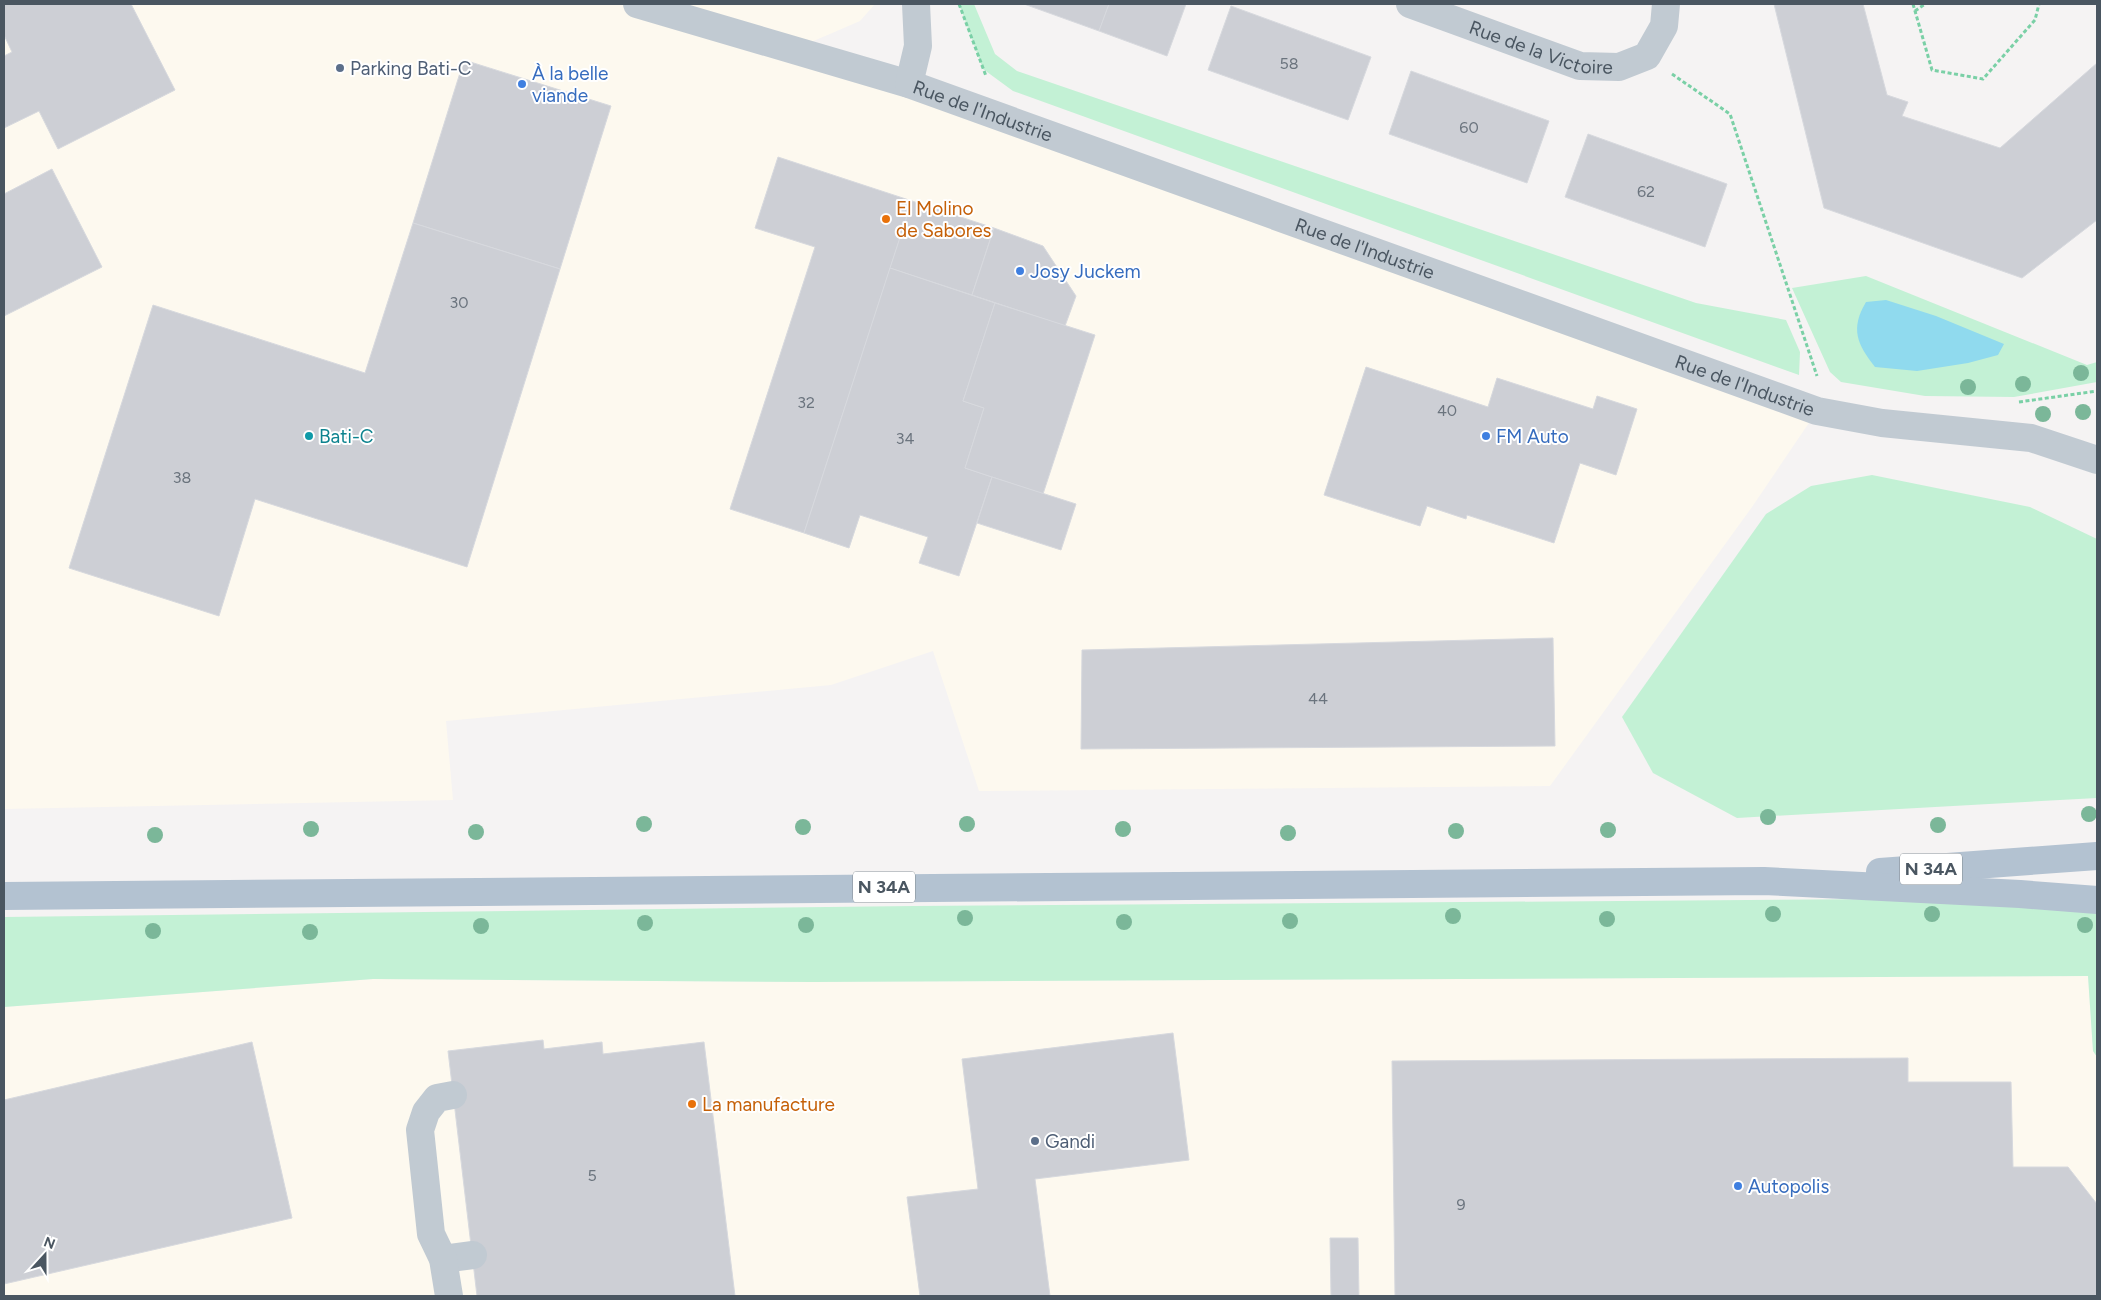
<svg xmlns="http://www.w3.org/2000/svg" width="2101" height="1300" font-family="Figtree,sans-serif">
<rect width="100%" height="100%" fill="#f5f3f3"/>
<g fill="#fdf9ef">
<polygon points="4,4 875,4 860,21 795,49 1817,411 1752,507 1550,786 979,791 933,651 831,685 446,721 453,800 4,809"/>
<polygon points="2088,976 2093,1051 2097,1057 2097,1296 4,1296 4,1007 373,979 813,982"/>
</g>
<g fill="#c3f1d5">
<polygon points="959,4 974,4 995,54 1017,71 1696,303 1786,320 1800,352 1799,375 1013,91 983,69"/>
<polygon points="1866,276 2087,365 2097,362 2097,382 2014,397 1925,396 1841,382 1830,372 1792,288"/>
<polygon points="1872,475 2030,507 2097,539 2097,798 1737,818 1653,773 1622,717 1766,514 1811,486"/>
<polygon points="1893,899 2097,909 2097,1057 2093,1051 2088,976 813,982 373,979 4,1007 4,917 914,906"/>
</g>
<path fill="#90daee" d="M1886 300 1936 316 2004 344 1998 355 1968 363 1917 371 1875 367C1857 344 1850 329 1866 302Z"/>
<g fill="#cdcfd5" stroke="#d7d9de">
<polygon points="4,4 131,4 175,90 58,149 39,111 4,128 4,56 12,52 4,35"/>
<polygon points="1024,4 1109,4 1099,31"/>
<polygon points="1109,4 1186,4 1167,56 1099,31"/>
<polygon points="1774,4 1863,4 1887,95 1908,102 1902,116 2000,148 2097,63 2097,220 2022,278 1824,208"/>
<polygon points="1231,6 1371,57 1348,120 1208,70"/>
<polygon points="464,60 611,106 560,269 413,223"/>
<polygon points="1411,71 1549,121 1527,183 1389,134"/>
<polygon points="1588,134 1727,184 1705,247 1565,197"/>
<polygon points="778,157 912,201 804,533 730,509 815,247 755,228"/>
<polygon points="52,169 102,267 4,316 4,194"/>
<polygon points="912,201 994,228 972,295 890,268"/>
<polygon points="413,223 560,269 467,567 255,499 219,616 69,568 153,305 365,373"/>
<polygon points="994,228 1043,246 1076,296 1065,326 972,295"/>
<polygon points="890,268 995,303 963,401 984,408 965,468 992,477 959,576 919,563 928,537 860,515 849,548 804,533"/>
<polygon points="995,303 1095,335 1043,494 965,468 984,408 963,401"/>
<polygon points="1366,367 1488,407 1497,378 1593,409 1597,396 1637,409 1616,475 1580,463 1554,543 1467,515 1466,519 1427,506 1420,526 1324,495"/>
<polygon points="992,477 1076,504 1061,550 977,523"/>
<polygon points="1553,638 1555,746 1081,749 1082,650"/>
<polygon points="1173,1033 1189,1160 1035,1179 1050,1296 920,1296 907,1197 978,1189 962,1059"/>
<polygon points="543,1040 544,1049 602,1042 603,1054 704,1042 735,1296 477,1296 448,1051"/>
<polygon points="252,1042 292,1218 4,1284 4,1100"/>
<polygon points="1908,1058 1908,1082 2011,1082 2013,1167 2068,1167 2097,1204 2097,1296 1395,1296 1392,1061"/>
<polygon points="1330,1238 1358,1238 1359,1296 1331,1296"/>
</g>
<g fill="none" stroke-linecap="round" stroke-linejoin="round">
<g stroke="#7ad0a6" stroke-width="3" stroke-dasharray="4 2.5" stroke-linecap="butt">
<polyline points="959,4 986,76"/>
<polyline points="1913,4 1932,70 1983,79 2035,20 2039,4"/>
<polyline points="1915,11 1925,4"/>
<polyline points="1672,74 1730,114 1817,376"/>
<polyline points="2019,402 2097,391"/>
</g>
<g stroke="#c1cad2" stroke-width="28">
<path id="s1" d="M637 4 909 84 1817 411 1882 423 2031 438 2097 460"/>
<path id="s2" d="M1410 4 1580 66 1619 67 1647 56 1664 26 1666 4"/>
<polyline points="909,84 918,46 916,4"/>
<polyline points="443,1259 473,1255"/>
<polyline points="449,1296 443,1259 431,1234 420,1130 426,1112 437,1098 453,1095"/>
</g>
<g stroke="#b3c2d1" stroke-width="28">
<polyline points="1880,872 2097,856"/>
<polyline points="4,896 1764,881 2020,894 2097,900"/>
</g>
</g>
<g fill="#7bb799">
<circle cx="2081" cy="373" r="8"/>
<circle cx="2023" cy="384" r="8"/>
<circle cx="1968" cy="387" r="8"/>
<circle cx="2083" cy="412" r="8"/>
<circle cx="2043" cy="414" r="8"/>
<circle cx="2089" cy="814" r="8"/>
<circle cx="1768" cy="817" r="8"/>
<circle cx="644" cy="824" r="8"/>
<circle cx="967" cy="824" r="8"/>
<circle cx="1938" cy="825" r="8"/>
<circle cx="803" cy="827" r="8"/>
<circle cx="311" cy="829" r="8"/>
<circle cx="1123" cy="829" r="8"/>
<circle cx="1608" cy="830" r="8"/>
<circle cx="1456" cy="831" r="8"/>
<circle cx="476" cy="832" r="8"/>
<circle cx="1288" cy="833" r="8"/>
<circle cx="155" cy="835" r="8"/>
<circle cx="1773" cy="914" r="8"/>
<circle cx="1932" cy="914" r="8"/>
<circle cx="1453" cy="916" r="8"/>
<circle cx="965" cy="918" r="8"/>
<circle cx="1607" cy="919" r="8"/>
<circle cx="1290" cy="921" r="8"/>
<circle cx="1124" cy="922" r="8"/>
<circle cx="645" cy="923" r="8"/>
<circle cx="806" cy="925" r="8"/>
<circle cx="2085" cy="925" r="8"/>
<circle cx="481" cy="926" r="8"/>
<circle cx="153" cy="931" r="8"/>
<circle cx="310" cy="932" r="8"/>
</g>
<g fill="#5c6f8a" stroke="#fff" stroke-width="2">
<circle cx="340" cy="68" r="5"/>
<circle cx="1035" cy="1141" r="5"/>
</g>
<g fill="#3f7fe0" stroke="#fff" stroke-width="2">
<circle cx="522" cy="84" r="5"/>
<circle cx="1020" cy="271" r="5"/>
<circle cx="1486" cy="436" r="5"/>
<circle cx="1738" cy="1186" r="5"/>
</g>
<g fill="#e8710a" stroke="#fff" stroke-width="2">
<circle cx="886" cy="219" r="5"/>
<circle cx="692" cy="1104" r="5"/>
</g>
<circle fill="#0f9aa8" stroke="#fff" stroke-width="2" cx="309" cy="436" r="5"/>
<g text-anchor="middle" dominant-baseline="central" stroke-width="4" stroke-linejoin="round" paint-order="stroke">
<g font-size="16" fill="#6b747e">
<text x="1289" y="63">58</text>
<text x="1469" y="127">60</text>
<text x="1646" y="191">62</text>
<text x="459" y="302">30</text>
<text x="806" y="402">32</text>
<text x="1447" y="410">40</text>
<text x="905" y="438">34</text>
<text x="182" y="477">38</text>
<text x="1318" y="698">44</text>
<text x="592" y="1175">5</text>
<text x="1461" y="1204">9</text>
</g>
<g fill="#fff" stroke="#808990" stroke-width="1">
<rect x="1900" y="853.5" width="62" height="31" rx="4"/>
<rect x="853" y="871.5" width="62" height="31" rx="4"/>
</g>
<g font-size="18" font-weight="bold" fill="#4a5661">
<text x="1931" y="869">N 34A</text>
<text x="884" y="887">N 34A</text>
</g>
<g font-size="19" fill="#4a5661" stroke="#fff">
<text stroke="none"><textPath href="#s2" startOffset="139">Rue de la Victoire</textPath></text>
<text stroke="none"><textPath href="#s1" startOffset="362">Rue de l'Industrie</textPath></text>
<text stroke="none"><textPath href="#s1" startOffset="768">Rue de l'Industrie</textPath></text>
<text stroke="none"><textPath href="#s1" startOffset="1172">Rue de l'Industrie</textPath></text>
</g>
<g font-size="19" fill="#4e5e75" stroke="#fff" text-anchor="start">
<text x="350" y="68">Parking Bati-C</text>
<text x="1045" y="1141">Gandi</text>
</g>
<g font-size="19" fill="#366cbe" stroke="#fff" text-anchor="start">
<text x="532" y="73">À la belle<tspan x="532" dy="22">viande</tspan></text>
<text x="1030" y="271">Josy Juckem</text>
<text x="1496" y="436">FM Auto</text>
<text x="1748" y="1186">Autopolis</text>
</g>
<g font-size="19" fill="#c56008" stroke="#fff" text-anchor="start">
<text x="896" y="208">El Molino<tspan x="896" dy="22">de Sabores</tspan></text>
<text x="702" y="1104">La manufacture</text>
</g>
<g font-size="19" fill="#0d838f" stroke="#fff" text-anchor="start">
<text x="319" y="436">Bati-C</text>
</g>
</g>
<rect width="2101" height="1300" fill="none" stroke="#4a5661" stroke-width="10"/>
<g transform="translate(45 1255) rotate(21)" stroke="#ffffff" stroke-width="4" paint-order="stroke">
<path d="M0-4L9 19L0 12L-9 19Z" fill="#4a5661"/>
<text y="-8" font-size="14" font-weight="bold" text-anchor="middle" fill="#4a5661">N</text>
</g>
</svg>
